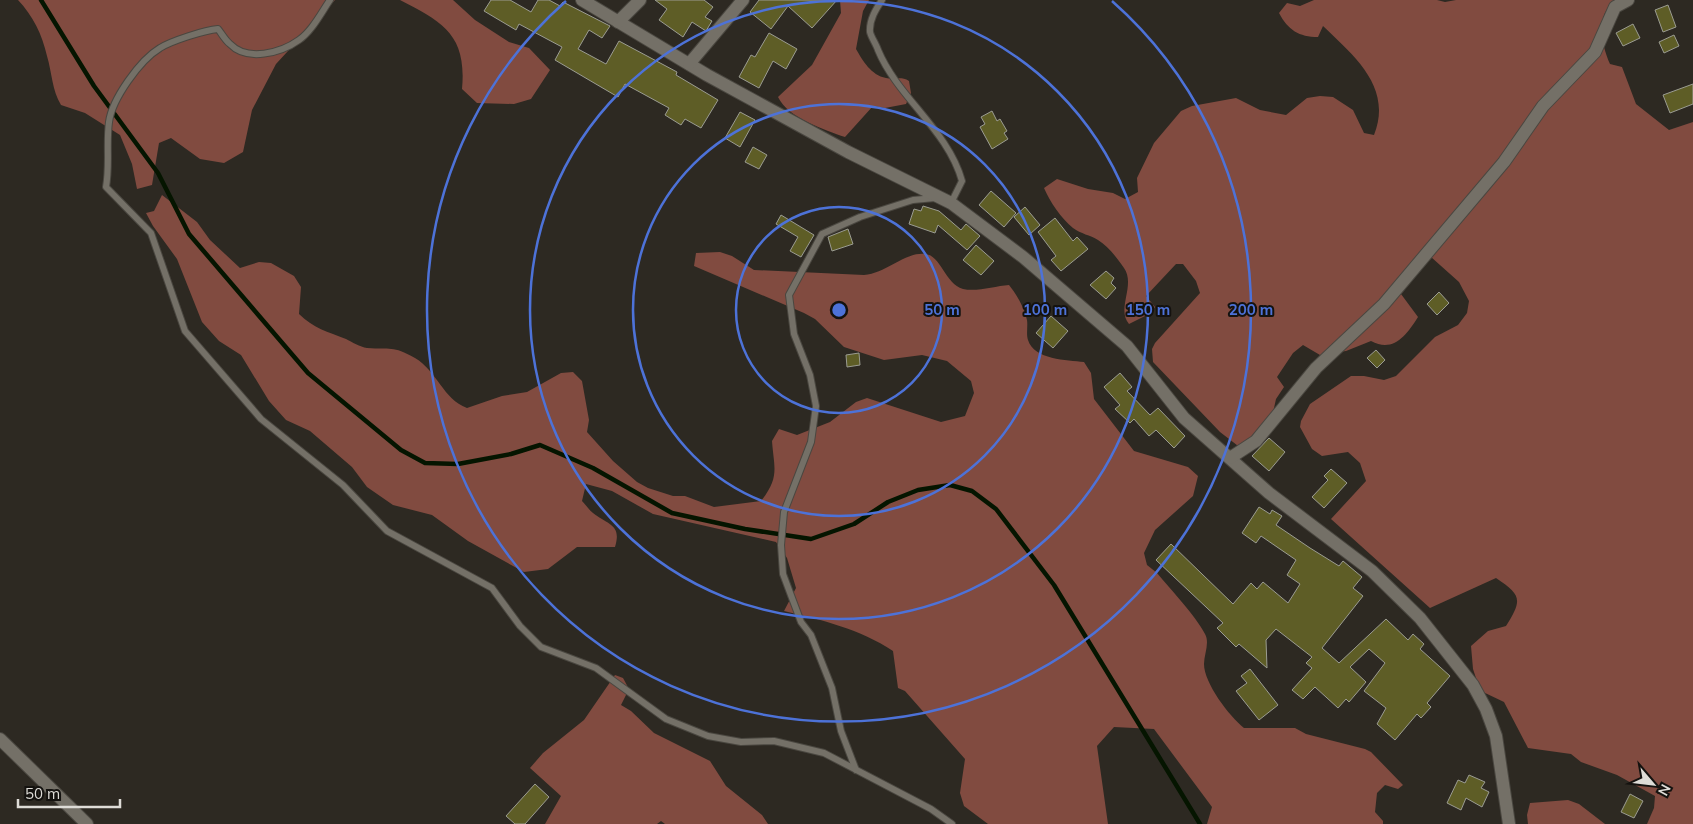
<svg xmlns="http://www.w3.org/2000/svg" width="1693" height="824" font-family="Mulish,sans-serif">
<rect width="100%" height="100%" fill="#2d2922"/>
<g fill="#814b40">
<path d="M18 0H335L276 64 252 110 243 152 224 163 200 159 171 138 159 143 152 185 137 189 132 164 120 135 85 113 61 105C52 90 52 73 47 56 42 34 33 16 18 0Z"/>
<path d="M400 0H453L475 20 509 42 529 48 550 70 531 99 514 104 477 103 462 89C467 35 443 22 400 0Z"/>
<path d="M840 0H869L863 11 856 49C863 61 871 75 886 78 895 80 901 76 909 81L911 93 906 104 885 108 873 106 845 137C825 130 788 118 778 97L812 65 841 13Z"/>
<path d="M1314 0H1437L1445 2 1456 0H1616C1595 14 1601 44 1610 64L1622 67 1636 104 1669 130 1693 122V824H1647L1654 808 1655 796 1617 775 1581 762 1571 754 1528 748 1504 702 1483 692 1479 687 1473 669 1471 646 1488 631 1506 626C1523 599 1521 595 1496 578L1430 608 1331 519 1366 481 1360 463 1348 452 1322 456 1312 449 1300 427 1301 421 1310 404 1351 376H1364L1384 380 1396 376 1435 337 1458 325 1467 313 1469 301 1459 282 1431 257 1401 294 1418 317C1406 336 1393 353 1371 341L1346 351 1320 355 1303 345 1293 353 1277 377 1284 387 1276 399 1272 417 1242 449 1220 432 1153 362 1152 349 1155 343 1200 293 1196 281 1183 264H1176L1146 296 1155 307 1151 313 1129 324C1116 309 1136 285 1124 268 1117 258 1108 246 1098 240 1090 235 1081 234 1073 228 1061 218 1050 202 1044 188L1057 179 1088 189 1113 193 1125 199 1138 192 1137 178 1154 143 1181 111 1192 106 1236 98 1260 110 1286 115 1307 98 1320 96 1333 97 1353 110 1364 133 1374 135C1393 87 1354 56 1323 26L1318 37C1299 37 1288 30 1279 13L1287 3 1300 6Z"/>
<path d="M162 195 197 222 210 240 240 268 259 262 271 263 294 276 301 287 299 314C313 328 328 332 346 339 352 342 360 347 367 348 391 350 392 345 415 358 437 371 443 399 467 408L502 396 527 392 561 373 573 372 582 381 589 420 587 432 613 461 637 482 648 488 673 496H685L714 507 761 501C780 477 774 468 772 441L779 429 797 435 830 422 856 402 867 398 941 422 965 416 974 393 971 381 947 361 922 355 884 360 844 347 815 319 804 313 694 266 696 253 720 252 732 256 754 270 864 275C887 273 904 252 925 254 941 255 945 284 963 289 977 292 995 286 1009 285 1017 295 1024 307 1027 320 1028 326 1026 334 1028 340 1034 360 1067 360 1084 362L1091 373 1094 399 1134 451 1188 467 1198 476 1193 496 1155 530 1144 553 1147 565 1157 573C1171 590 1195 615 1205 634 1210 643 1204 654 1204 664 1204 683 1229 716 1244 728H1295L1306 734 1365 749 1371 752 1403 785 1398 789 1385 785 1377 793 1375 812 1383 821V824H1207L1212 807 1154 729 1114 727 1097 746 1108 824H988L964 806 960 793 965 759 905 691 898 688 893 651C860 629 822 620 784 611L796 588 787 558 776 542 653 514 612 491 586 484 582 501C586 505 589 510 593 513 608 525 622 524 615 547H577L548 569 524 572 468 541 432 515 393 505 367 487 352 467 310 431 286 420 269 401 241 355 219 341 202 322 177 259 153 226 146 213 154 211Z"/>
<polygon points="615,675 623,678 629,689 621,705 631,711 654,733 710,761 726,786 762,815 768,824 665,824 661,821 657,824 545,824 561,796 530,768 543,753 584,720"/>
<polygon points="1568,800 1579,804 1605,824 1528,824 1527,815 1530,803"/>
</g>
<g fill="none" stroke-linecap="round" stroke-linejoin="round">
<polyline stroke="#051500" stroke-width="4.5" points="41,0 94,86 158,173 189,234 308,373 401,450 425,463 458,464 511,454 540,445 593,468 672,513 745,529 811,539 854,524 888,502 918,490 950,485 972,491 996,509 1054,585 1200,824"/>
</g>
<g fill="#5e5d26" stroke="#9b9c92">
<polygon points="491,0 510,0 531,12 538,0 549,0 560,6 563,2 610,26 602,38 589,30 578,49 606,64 619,41 677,72 676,75 718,100 701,128 685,119 681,125 665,115 669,108 625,84 618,97 555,60 562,47 519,24 516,30 484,11"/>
<polygon points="655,0 704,0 713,7 705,17 712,21 706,31 692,22 683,37 659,20 667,9"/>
<polygon points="759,0 837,0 812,28 788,6 771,29 750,12"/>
<polygon points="1668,5 1676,27 1663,32 1655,10"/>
<polygon points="1633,24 1640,38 1623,46 1616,33"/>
<polygon points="769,33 797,49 786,69 773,61 759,88 739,77 751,55 755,57"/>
<polygon points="1674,35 1679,46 1664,53 1659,42"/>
<polygon points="1693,84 1693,104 1670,113 1663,95"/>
<polygon points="992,111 997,121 1000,119 1007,131 1004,133 1008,139 992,149 980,127 985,124 981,117"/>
<polygon points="740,112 755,120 740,147 725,138"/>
<polygon points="753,147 767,155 759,169 745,162"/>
<polygon points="991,191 1016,213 1004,227 979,205"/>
<polygon points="923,206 939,211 961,230 966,224 980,236 967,250 938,225 935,233 909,224 914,209 921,211"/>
<polygon points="1025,207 1040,225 1029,235 1014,217"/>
<polygon points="781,215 814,235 801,257 790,251 798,237 776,224"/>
<polygon points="1055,218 1073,241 1077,237 1088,249 1061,271 1051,260 1056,256 1038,232"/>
<polygon points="848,229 853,244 832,251 828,237"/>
<polygon points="976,245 994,261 981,275 963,260"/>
<polygon points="1106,271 1114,278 1111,283 1116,288 1106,299 1090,285"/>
<polygon points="1439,292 1449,303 1437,315 1427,304"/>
<polygon points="1051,316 1068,331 1053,348 1036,333"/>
<polygon points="1376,350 1385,360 1377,368 1367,358"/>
<polygon points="859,353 860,365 847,367 846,355"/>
<polygon points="1120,373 1132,387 1127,391 1150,415 1158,408 1185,436 1174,448 1156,430 1149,436 1134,419 1130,423 1115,409 1120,405 1104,387"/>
<polygon points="1269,438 1285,452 1269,471 1252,456"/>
<polygon points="1331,469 1347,483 1324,508 1312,497 1328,480 1324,476"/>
<polygon points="1259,507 1270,514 1272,510 1282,516 1276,525 1310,548 1339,566 1343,561 1362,577 1353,588 1363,596 1322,648 1339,663 1386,619 1408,640 1413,634 1424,644 1420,649 1450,676 1427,703 1431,707 1421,718 1417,714 1395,740 1377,724 1386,708 1364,691 1385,663 1369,649 1350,667 1366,682 1349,702 1346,699 1338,708 1315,687 1303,699 1292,690 1312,668 1306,663 1312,657 1276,629 1266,640 1267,668 1239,644 1236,647 1217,628 1223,623 1156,560 1171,544 1233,604 1251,583 1257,589 1263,582 1288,603 1300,584 1287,575 1296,560 1261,536 1256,543 1242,533"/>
<polygon points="1250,669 1278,705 1259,720 1236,691 1247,683 1241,676"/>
<polygon points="1469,775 1485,782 1481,788 1489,792 1482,807 1466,798 1461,810 1447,803 1458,780 1465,783"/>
<polygon points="535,784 549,797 525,824 515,824 506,816"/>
<polygon points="1630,794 1643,801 1634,818 1621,812"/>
</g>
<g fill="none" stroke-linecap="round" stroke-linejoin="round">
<g stroke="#4a4740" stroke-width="8">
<g id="service">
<path d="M330 0C321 13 312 31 299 40 281 53 247 62 230 44 225 40 222 34 218 29 205 30 171 41 160 48 140 60 112 99 109 122 106 144 110 165 106 187L151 233 185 331 261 419 343 485 387 531 492 588 520 626 541 647 596 668 666 719 708 736 741 742 774 741 824 753 931 809 952 824"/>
<path d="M882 0C876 9 869 20 870 32 871 37 876 44 878 50 898 98 948 130 962 181L951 203"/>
<polyline points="856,770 841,731 832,688 811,635 801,622 783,574 781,545 784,512 811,442 816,406 810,375 794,334 789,295 822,234 860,217 913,200 935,198"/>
</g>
</g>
<g stroke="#4a4740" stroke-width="14">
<g id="minor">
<polyline points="582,0 707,75 848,152 951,203 1023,257 1127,346 1184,418 1269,493 1372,571 1420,618 1473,685 1486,709 1496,736 1509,824"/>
<polyline points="618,22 640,0"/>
<polyline points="689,64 743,0"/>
<polyline points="1230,458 1256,441 1316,368 1384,304 1504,162 1543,106 1595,52 1615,7 1628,0"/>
<polyline points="0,739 87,824"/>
</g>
</g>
<use href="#service" stroke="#747067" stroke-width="6"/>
<use href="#minor" stroke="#747067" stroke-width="12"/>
</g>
<g fill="none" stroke="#4d72d8" stroke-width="2.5">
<circle cx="839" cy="310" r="103"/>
<circle cx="839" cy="310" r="206"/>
<circle cx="839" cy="310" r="309"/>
<path d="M1112 1A412 412 0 1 1 566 1"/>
</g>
<circle cx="839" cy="310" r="8" fill="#4d72d8" stroke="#14120f" stroke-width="2.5"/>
<g font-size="15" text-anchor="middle" font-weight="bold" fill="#4d72d8" stroke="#14120f" stroke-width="4" stroke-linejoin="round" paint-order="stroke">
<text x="942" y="315">50 m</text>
<text x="1045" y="315">100 m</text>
<text x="1148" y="315">150 m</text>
<text x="1251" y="315">200 m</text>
</g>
<g transform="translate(1653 784) rotate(118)" stroke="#14120f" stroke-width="4" paint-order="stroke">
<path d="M0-4L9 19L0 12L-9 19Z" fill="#dedcd7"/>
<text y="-8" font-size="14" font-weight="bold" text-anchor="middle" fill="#dedcd7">N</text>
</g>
<path d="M18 799v8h102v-8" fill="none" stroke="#dedcd7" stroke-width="2.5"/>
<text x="25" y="799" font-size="15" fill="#dedcd7" stroke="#14120f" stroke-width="4" paint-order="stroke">50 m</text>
</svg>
